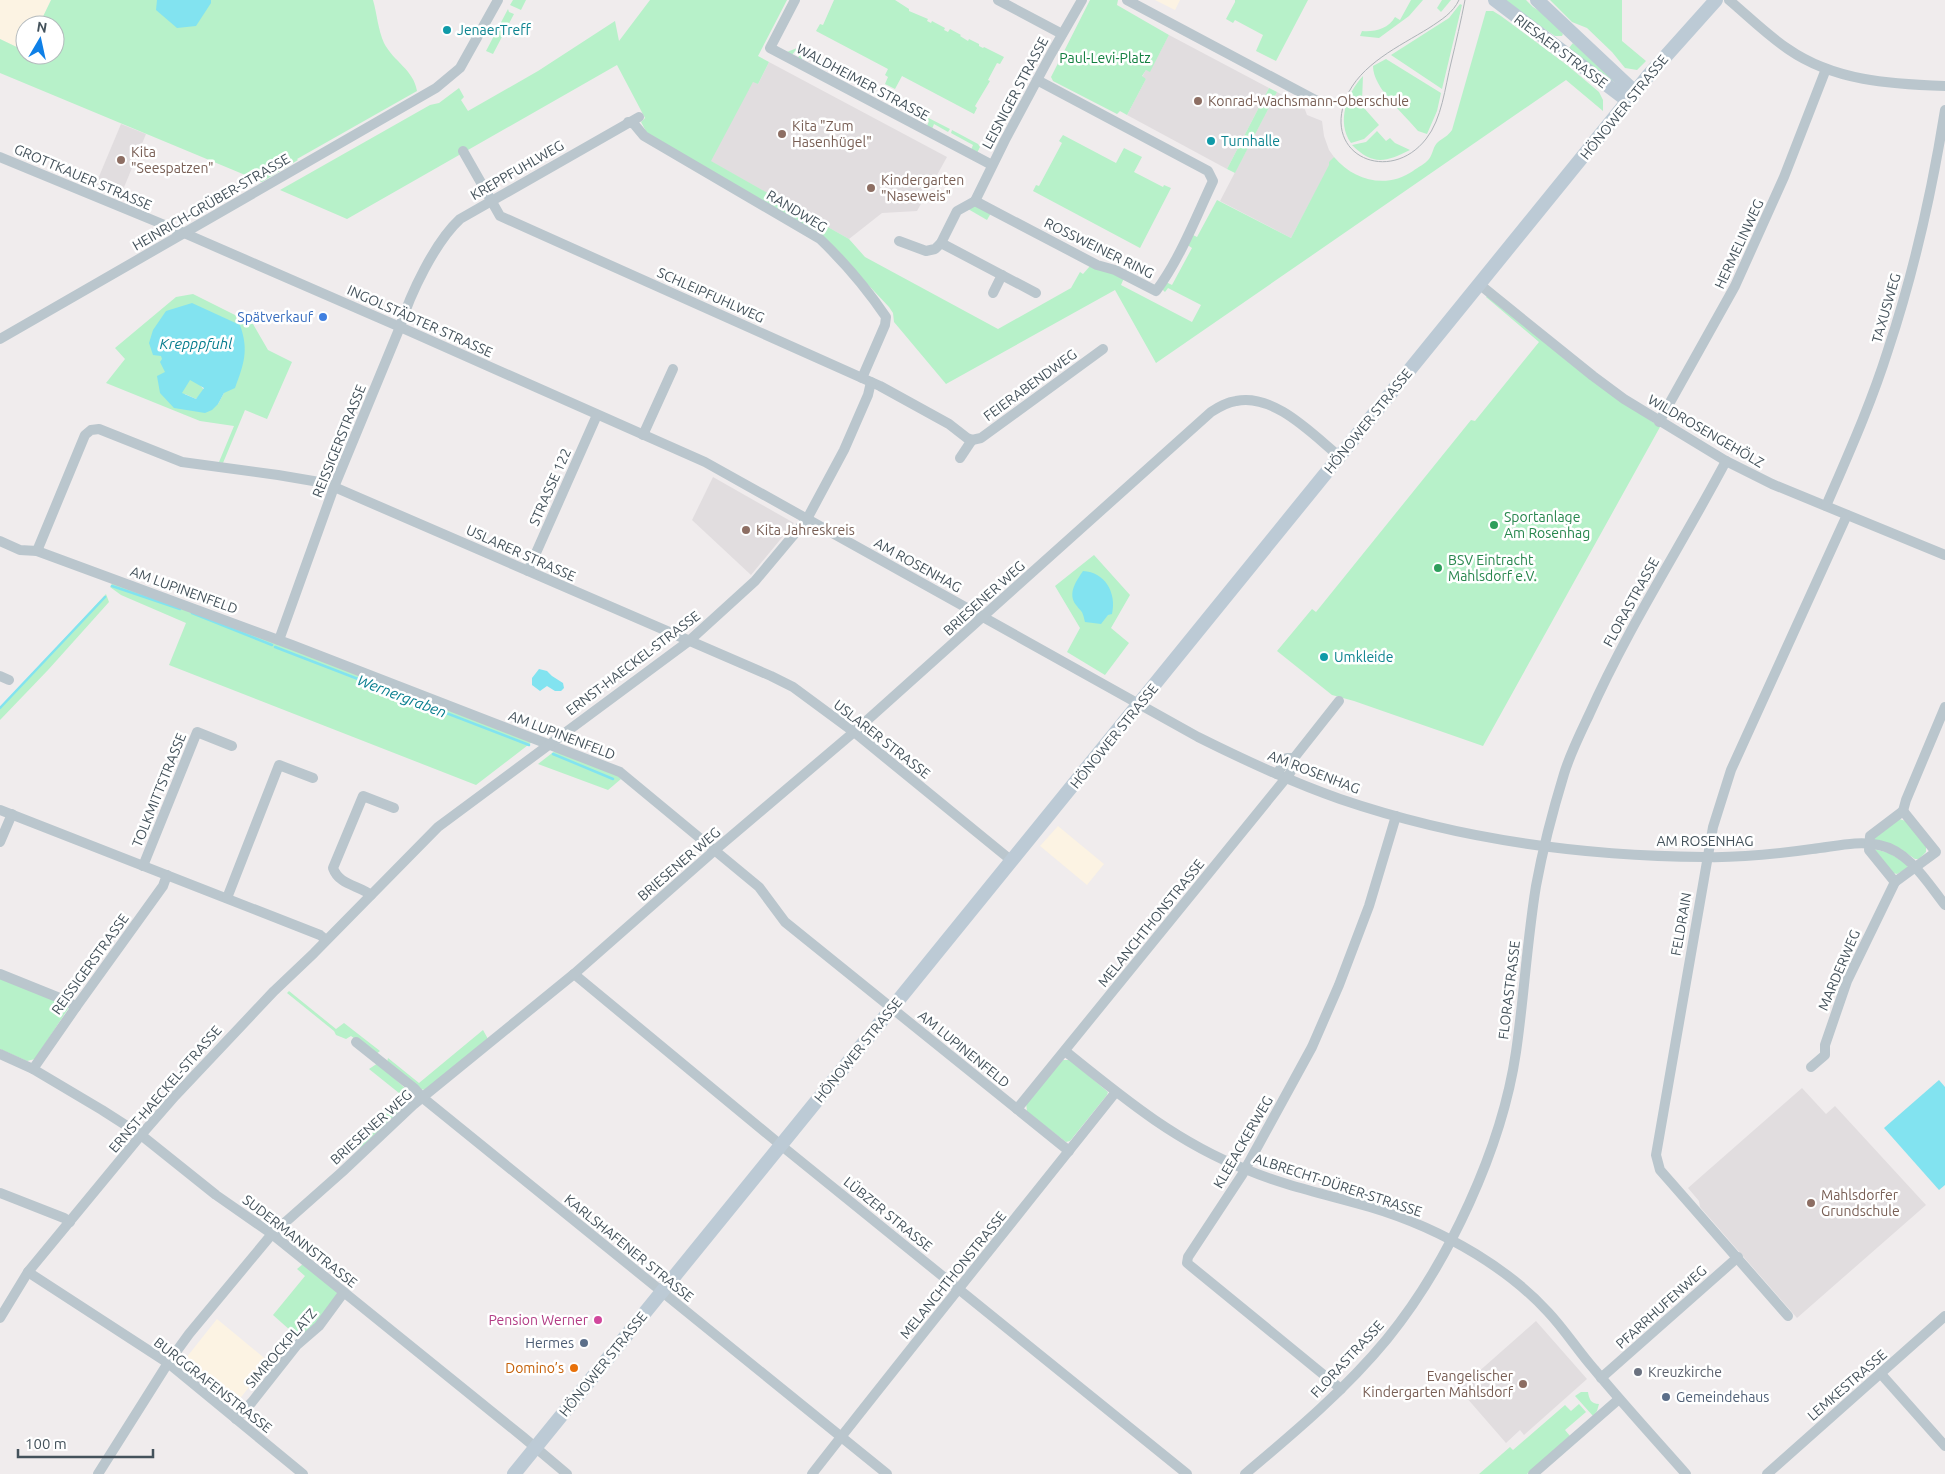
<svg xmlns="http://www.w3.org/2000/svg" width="1945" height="1474" font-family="Ubuntu,sans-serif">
<rect width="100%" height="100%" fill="#f0eced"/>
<g fill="#fcf3e3">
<polygon points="0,0 51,0 39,25 25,25 25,51 0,39"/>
<polygon points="1155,0 1180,0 1175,10"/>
<polygon points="1058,826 1104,864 1087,885 1040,846"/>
<polygon points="217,1319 269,1362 234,1406 182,1363"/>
</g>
<g fill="#e1dddf">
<polygon points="1169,35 1269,88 1227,169 1127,115 1146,79 1142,77 1146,70 1150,71"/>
<polygon points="769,62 947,157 917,211 882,213 849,239 710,161 753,81 758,84"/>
<polygon points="1277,92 1304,107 1307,115 1322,121 1324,136 1329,150 1334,157 1291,238 1220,201"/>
<polygon points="121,124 146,134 120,197 95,186"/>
<polygon points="713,477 794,523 751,575 692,520"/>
<polygon points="1802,1088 1826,1114 1835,1106 1926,1205 1797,1318 1700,1207 1699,1201 1688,1188"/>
<polygon points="1536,1321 1587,1379 1524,1435 1520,1430 1506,1443 1459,1389"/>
</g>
<g fill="#b7f1c9" fill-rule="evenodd">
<path d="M51 0H373C377 14 378 30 384 43 393 61 414 70 417 91L297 159 298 160 262 182 0 73V39L25 51V55H55V25H39Z"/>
<polygon points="513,0 526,0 521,10 510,5"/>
<path d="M650 0H787L758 56 769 62 758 84 753 82 711 161 849 239 865 257 998 329 1071 288 1080 272 1083 274 1090 266 1114 273 1124 278 1121 285 1192 322 1201 305 1168 288 1165 292 1162 289 1166 282 1172 285 1192 248 1186 244 1191 234 1197 237 1217 200 1291 238 1329 165V162L1334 157C1354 181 1387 189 1413 171 1418 167 1425 164 1429 159 1433 154 1433 146 1438 142 1443 138 1448 136 1452 130L1486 11H1493L1501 16 1567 65 1599 92 1603 100V111L1566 80 1156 363 1115 290 946 384 894 322 893 313 889 307 826 240 647 133 641 122 645 118 617 65 347 219 280 190 430 105 439 103 459 88 464 97 461 100 468 111 538 71 615 21 619 41Z"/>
<polygon points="834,0 895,0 909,9 909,11 928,19 927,21 931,23 932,21 945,28 944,30 948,32 950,29 961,35 960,36 968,41 969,39 979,44 979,46 983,48 984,47 1004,57 1000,64 997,63 988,80 990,81 975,106 977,108 974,114 902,76 895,89 885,84 888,77 885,75 888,69 816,31 820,24 823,25"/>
<polygon points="1090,0 1118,0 1117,5 1169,35 1150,72 1146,70 1142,76 1146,79 1127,115 1120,111 1117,114 1053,81 1051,77"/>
<polygon points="1235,0 1308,0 1276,61 1256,51 1263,35 1235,20 1233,23 1226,19 1235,2"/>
<path d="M1411 0H1423L1409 16 1379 38 1360 36 1362 31C1375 32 1388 29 1395 17L1400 20Z"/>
<polygon points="1442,0 1451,0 1441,12 1437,8"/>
<polygon points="1502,0 1526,0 1533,7 1549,17 1563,34 1562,36 1555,36"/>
<polygon points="1550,0 1622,0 1622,41 1646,61 1637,70 1625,68 1612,52 1587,28 1572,22"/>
<polygon points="1460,4 1462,5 1442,89 1391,55 1449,18"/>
<polygon points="508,9 509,12 514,14 493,54 486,51"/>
<polygon points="1573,43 1615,80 1612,83 1569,48"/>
<polygon points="797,48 813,57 812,60 804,56 801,60 798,58 800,54 795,51 792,55 787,52"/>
<path d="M1386 59 1441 93 1437 111 1427 134 1418 131C1404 114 1373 88 1373 66Z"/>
<path d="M1363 76 1362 101 1364 108 1379 125 1364 139 1351 143C1336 122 1347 93 1363 76Z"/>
<polygon points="1269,88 1277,92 1235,173 1227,169"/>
<polygon points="911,109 950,129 948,132 934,124 932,129 927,126 929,121 910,111"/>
<polygon points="952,130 978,144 980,147 977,153 971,150 973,145 951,133"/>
<path d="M1377 131 1386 141 1390 138 1395 143 1410 150C1386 162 1373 166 1352 145L1366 142Z"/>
<polygon points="1063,135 1116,163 1124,148 1142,157 1134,172 1163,187 1164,185 1171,188 1140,248 1033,191 1036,185 1039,186 1062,143 1059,141"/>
<polygon points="976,205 991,213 987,220 968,209"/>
<path d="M193 294 253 324 268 350 292 362 267 419 245 410 223 463 219 462 234 426 200 421 106 383 125 359 115 348 176 297ZM190 372 224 393 218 404 174 403 185 394 196 399 204 390Z"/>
<polygon points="1487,296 1598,385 1660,427 1483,746 1354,701 1332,695 1277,651 1312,609 1316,612 1471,420 1475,421 1539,342 1486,297"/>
<polygon points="1094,555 1130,595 1111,628 1129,643 1105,675 1067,652 1080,628 1055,586"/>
<polygon points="113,582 191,609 532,742 476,785 169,665 186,623 121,595 110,587"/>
<polygon points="106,594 109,602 48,670 0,720 0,708"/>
<polygon points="556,750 614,772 621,779 608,790 538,764"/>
<polygon points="1899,819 1906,821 1926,845 1926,852 1919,859 1915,859 1899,848 1874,840 1874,838"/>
<polygon points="1874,849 1889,853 1907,864 1908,868 1897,874 1893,873"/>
<polygon points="0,977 70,1006 35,1059 27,1061 0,1049"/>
<polygon points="289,991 336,1029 344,1023 380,1051 376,1054 351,1036 346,1039 336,1035 334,1031 287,993"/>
<polygon points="483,1030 488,1039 425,1090 420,1089 387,1062 388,1058 419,1083"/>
<polygon points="1063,1060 1070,1060 1108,1092 1107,1095 1070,1141 1066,1142 1027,1112 1026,1102"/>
<polygon points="378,1063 409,1092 410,1100 361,1148 355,1144 404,1097 369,1069"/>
<polygon points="303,1264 339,1293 315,1325 300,1339 273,1315 305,1276 297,1269"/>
<path d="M1581 1392H1588C1589 1399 1591 1404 1599 1404L1597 1411 1593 1416 1575 1396Z"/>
<polygon points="1579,1404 1586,1412 1565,1430 1570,1436 1527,1474 1479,1474 1510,1447 1513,1450 1565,1405 1571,1411"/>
</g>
<g fill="#82e3f0" fill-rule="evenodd">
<polygon points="157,0 211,0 211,3 196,26 177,28 156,10"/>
<path d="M192 303 240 325C249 350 244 364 235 388L224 393 218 404 212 410 205 413 174 408 160 393 157 376 165 372 160 362 162 359 161 356 153 355 149 343 153 330 166 311ZM190 380 204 388 196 399 182 393Z"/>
<path d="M1083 571C1105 572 1117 593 1112 614L1108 615 1101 624 1085 622C1082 609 1082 613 1076 605 1067 593 1077 580 1083 571Z"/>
<polygon points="539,669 547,671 552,676 563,683 564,688 561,691 555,691 547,686 540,691 532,685 532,678"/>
<polygon points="1939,1080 1945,1087 1945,1185 1939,1190 1884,1128"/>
</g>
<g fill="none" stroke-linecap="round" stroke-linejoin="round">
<g stroke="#82e3f0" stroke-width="2.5">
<polyline points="112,586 180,609"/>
<polyline points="192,613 272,645"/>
<polyline points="275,647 529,745"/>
<polyline points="0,708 105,597"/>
<polyline points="553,754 613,779"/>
</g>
<g stroke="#bac6cd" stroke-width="10">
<polyline points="795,0 770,48 992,165"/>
<polyline points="998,0 1062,34"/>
<polyline points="1127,0 1317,101"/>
<path d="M1729 0C1748 16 1767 35 1788 49 1834 81 1890 84 1945 86"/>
<path d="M628 122 634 124 644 136 820 239C844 262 867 289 886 317L885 325 862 378"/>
<polyline points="463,151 500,216 880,386 949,424 967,438 972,440"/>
<path d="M0 157 184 233 400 327 705 462 1198 737C1244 760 1291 782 1340 799 1457 839 1581 856 1704 857 1740 858 1777 854 1812 849 1833 847 1857 840 1879 845 1909 851 1927 882 1945 905"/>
<path d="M975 201 1097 265 1115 270 1156 291C1180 259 1196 217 1213 181L1208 171 1037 80"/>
<polyline points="975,201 1005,140 1051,54 1082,0"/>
<polyline points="899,241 926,251 935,249 941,243 957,211 975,201"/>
<polyline points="941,243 1036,293"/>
<polyline points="1479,284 1593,376 1624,399 1726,461 1772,484 1945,555"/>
<polyline points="993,293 1002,275"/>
<polyline points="0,339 436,88 460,68 498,0"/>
<polyline points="1659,422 1735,286 1784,177 1826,69"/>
<polyline points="643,435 673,369"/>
<polyline points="972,440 981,438 1103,349"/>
<polyline points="960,458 972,440"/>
<path d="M1826 506C1848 455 1871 404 1888 350 1914 272 1932 191 1945 110"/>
<polyline points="0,541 20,550 37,551 292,645 620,772 759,887 785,922 1069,1151"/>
<polyline points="37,551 85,435 91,430 99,429 182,462 278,475 325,483 771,676 793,687 854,732 1012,861"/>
<polyline points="528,571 597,415"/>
<path d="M279 640 334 487 400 327C410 294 435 242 460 219L639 117"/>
<polyline points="0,676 9,680"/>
<polyline points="1277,774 1287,758 1294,758 1339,701"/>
<polyline points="1287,778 1295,764 1294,758"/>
<polyline points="0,810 320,935 326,940"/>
<polygon points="1903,811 1936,852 1895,882 1869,850 1870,836"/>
<polyline points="1903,811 1906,800 1945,707"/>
<polyline points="0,842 12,814"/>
<polyline points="143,866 197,732 232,746"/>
<path d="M371 895C358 885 339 885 333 868L363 796 394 808"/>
<polyline points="227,898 279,765 313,778"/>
<polyline points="0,974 67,1001 76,1007"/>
<polyline points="574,974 788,1151 1187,1474"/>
<polyline points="356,1042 415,1089 423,1098 887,1474"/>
<path d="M1065 1051C1122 1097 1176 1142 1245 1169 1285 1186 1329 1195 1370 1207 1407 1218 1443 1234 1476 1254 1502 1270 1528 1290 1548 1312 1565 1330 1578 1351 1594 1369 1624 1405 1655 1439 1686 1474"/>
<polyline points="0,1054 33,1069 102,1110 141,1135 216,1195 272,1234 523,1437 567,1474"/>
<polyline points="1811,1067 1825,1055 1825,1045 1847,981 1895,882"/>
<polyline points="33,1069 76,1007 163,886 167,875"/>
<polyline points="1017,1109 1286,778"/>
<polyline points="0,1193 64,1218 70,1222"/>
<polyline points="28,1272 168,1363 303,1474"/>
<polyline points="1788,1316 1660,1170 1656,1155 1713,827 1731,770 1847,515"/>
<polyline points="0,1318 28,1272 141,1135 175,1096 274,991 314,953 438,827 689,641 755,581 807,519 844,450 868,395 871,382"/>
<polyline points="1881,1374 1945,1446"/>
<polyline points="1601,1378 1738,1257"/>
<polyline points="1341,1389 1187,1263 1188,1257 1242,1175 1312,1047 1339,985 1369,906 1396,816"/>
<polyline points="236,1419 252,1402 297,1345 319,1326 344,1292"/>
<path d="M98 1474 168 1363 189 1334 272 1234 342 1172 413 1105 574 974 715 850 854 732 1211 412C1219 407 1227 402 1236 401 1274 393 1312 434 1339 456"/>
<path d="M812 1474C912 1346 1014 1220 1115 1093"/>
<path d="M1245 1474C1295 1432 1346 1389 1387 1339 1448 1264 1502 1148 1516 1052 1524 997 1527 941 1536 886 1543 848 1553 810 1564 774 1570 754 1580 734 1589 715 1628 627 1681 546 1726 461"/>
<polyline points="1533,1474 1619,1399"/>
<polyline points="1767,1474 1945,1316"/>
</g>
<g stroke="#bccad5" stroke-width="14">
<polyline points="1495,0 1628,101"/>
<polyline points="1537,0 1635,92"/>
<polyline points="514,1474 1648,76 1716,0"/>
</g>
<path stroke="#aeb3b8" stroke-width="1" d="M1459 0C1453 13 1441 20 1429 28 1400 46 1360 64 1346 98 1322 156 1390 185 1426 139 1442 119 1445 87 1451 63 1456 42 1461 21 1465 0"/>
</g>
<g fill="#0f9aa8" stroke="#fff" stroke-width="2">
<circle cx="447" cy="30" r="5"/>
<circle cx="1211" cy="141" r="5"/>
<circle cx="1324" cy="657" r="5"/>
</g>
<g fill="#8d6e63" stroke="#fff" stroke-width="2">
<circle cx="1198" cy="101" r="5"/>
<circle cx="782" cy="134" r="5"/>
<circle cx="121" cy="160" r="5"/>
<circle cx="871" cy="188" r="5"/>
<circle cx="746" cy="530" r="5"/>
<circle cx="1811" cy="1203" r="5"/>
<circle cx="1523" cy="1384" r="5"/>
</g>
<circle fill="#3f7fe0" stroke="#fff" stroke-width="2" cx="323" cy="317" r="5"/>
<g fill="#2e9e5b" stroke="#fff" stroke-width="2">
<circle cx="1494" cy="525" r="5"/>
<circle cx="1438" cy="568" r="5"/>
</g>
<circle fill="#d1479c" stroke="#fff" stroke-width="2" cx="598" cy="1320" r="5"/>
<g fill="#5c6f8a" stroke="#fff" stroke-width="2">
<circle cx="584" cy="1343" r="5"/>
<circle cx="1666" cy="1397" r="5"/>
</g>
<circle fill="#e8710a" stroke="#fff" stroke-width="2" cx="574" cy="1368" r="5"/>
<circle fill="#6b7280" stroke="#fff" stroke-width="2" cx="1638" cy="1372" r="5"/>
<g text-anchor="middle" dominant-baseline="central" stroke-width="5" stroke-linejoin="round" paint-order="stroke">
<g font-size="14" fill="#0d838f" stroke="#fff" text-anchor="start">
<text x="457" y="30">JenaerTreff</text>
<text x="1221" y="141">Turnhalle</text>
<text x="1334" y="657">Umkleide</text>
</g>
<g font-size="14" fill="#44525b" stroke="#fff">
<text transform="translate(1561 51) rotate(37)">RIESAER STRASSE</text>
<text transform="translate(863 82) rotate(28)">WALDHEIMER STRASSE</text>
<text transform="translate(1015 93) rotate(-62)">LEISNIGER STRASSE</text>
<text transform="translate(1624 107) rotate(-51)">HÖNOWER STRASSE</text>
<text transform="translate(517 170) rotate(-30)">KREPPFUHLWEG</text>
<text transform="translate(83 177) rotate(23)">GROTTKAUER STRASSE</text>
<text transform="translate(211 202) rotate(-30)">HEINRICH-GRÜBER-STRASSE</text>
<text transform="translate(797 211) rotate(31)">RANDWEG</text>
<text transform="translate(1739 244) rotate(-65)">HERMELINWEG</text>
<text transform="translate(1099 248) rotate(26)">ROSSWEINER RING</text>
<text transform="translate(711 295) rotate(24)">SCHLEIPFUHLWEG</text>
<text transform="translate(1886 308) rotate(-74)">TAXUSWEG</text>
<text transform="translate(420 321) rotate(24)">INGOLSTÄDTER STRASSE</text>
<text transform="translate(1030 385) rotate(-36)">FEIERABENDWEG</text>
<text transform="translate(1368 421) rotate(-51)">HÖNOWER STRASSE</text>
<text transform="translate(1706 431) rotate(30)">WILDROSENGEHÖLZ</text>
<text transform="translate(339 441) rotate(-68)">REISSIGERSTRASSE</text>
<text transform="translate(550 487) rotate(-66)">STRASSE 122</text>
<text transform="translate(521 553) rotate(24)">USLARER STRASSE</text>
<text transform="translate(918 565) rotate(29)">AM ROSENHAG</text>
<text transform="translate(184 590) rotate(20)">AM LUPINENFELD</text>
<text transform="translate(984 598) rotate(-42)">BRIESENER WEG</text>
<text transform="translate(1631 602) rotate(-61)">FLORASTRASSE</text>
<text transform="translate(633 663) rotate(-37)">ERNST-HAECKEL-STRASSE</text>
<text transform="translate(562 735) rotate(21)">AM LUPINENFELD</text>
<text transform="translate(1114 736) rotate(-51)">HÖNOWER STRASSE</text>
<text transform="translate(882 739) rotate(38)">USLARER STRASSE</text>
<text transform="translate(1314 772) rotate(21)">AM ROSENHAG</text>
<text transform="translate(159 790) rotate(-68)">TOLKMITTSTRASSE</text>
<text x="1705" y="841">AM ROSENHAG</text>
<text transform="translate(679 864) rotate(-41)">BRIESENER WEG</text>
<text transform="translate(1151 923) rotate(-51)">MELANCHTHONSTRASSE</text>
<text transform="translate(1681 924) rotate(-80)">FELDRAIN</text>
<text transform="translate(90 964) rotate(-54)">REISSIGERSTRASSE</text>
<text transform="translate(1839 970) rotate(-67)">MARDERWEG</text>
<text transform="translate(1509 990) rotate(-83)">FLORASTRASSE</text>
<text transform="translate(964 1049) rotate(39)">AM LUPINENFELD</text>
<text transform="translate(858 1050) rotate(-51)">HÖNOWER STRASSE</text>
<text transform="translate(165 1089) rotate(-49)">ERNST-HAECKEL-STRASSE</text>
<text transform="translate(371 1127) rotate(-42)">BRIESENER WEG</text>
<text transform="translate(1243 1142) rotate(-60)">KLEEACKERWEG</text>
<text transform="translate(1338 1185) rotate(18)">ALBRECHT-DÜRER-STRASSE</text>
<text transform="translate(888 1214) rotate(39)">LÜBZER STRASSE</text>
<text transform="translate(300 1241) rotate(38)">SUDERMANNSTRASSE</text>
<text transform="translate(629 1248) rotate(39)">KARLSHAFENER STRASSE</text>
<text transform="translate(953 1275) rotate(-51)">MELANCHTHONSTRASSE</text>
<text transform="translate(1661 1307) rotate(-42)">PFARRHUFENWEG</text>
<text transform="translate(281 1348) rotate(-49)">SIMROCKPLATZ</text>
<text transform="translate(1347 1359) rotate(-47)">FLORASTRASSE</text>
<text transform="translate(603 1364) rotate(-51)">HÖNOWER STRASSE</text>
<text transform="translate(213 1385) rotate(38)">BURGGRAFENSTRASSE</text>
<text transform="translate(1847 1385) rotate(-41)">LEMKESTRASSE</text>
</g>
<g font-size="14" fill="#127f3f" stroke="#fff">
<text x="1105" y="58">Paul-Levi-Platz</text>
</g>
<g font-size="14" fill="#785e54" stroke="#fff" text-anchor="start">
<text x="1208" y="101">Konrad-Wachsmann-Oberschule</text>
<text x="792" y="126">Kita "Zum<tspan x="792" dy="16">Hasenhügel"</tspan></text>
<text x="131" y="152">Kita<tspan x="131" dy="16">"Seespatzen"</tspan></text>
<text x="881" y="180">Kindergarten<tspan x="881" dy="16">"Naseweis"</tspan></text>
<text x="756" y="530">Kita Jahreskreis</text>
<text x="1821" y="1195">Mahlsdorfer<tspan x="1821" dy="16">Grundschule</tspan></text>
<text x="1513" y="1376" text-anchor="end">Evangelischer<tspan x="1513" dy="16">Kindergarten Mahlsdorf</tspan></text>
</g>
<g font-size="14" fill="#366cbe" stroke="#fff" text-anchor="end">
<text x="313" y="317">Spätverkauf</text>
</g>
<g font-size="14" fill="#27864d" stroke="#fff" text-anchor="start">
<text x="1504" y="517">Sportanlage<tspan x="1504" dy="16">Am Rosenhag</tspan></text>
<text x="1448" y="560">BSV Eintracht<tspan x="1448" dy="16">Mahlsdorf e.V.</tspan></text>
</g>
<g font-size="14" fill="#b23c85" stroke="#fff" text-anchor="end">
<text x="588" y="1320">Pension Werner</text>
</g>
<g font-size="14" fill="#4e5e75" stroke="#fff" text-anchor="end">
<text x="574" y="1343">Hermes</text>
<text x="1676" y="1397" text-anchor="start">Gemeindehaus</text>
</g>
<g font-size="14" fill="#c56008" stroke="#fff" text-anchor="end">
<text x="564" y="1368">Domino’s</text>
</g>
<g font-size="14" fill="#5b616d" stroke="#fff" text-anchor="start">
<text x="1648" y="1372">Kreuzkirche</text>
</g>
<g font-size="15" font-style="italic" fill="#077d8e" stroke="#fff">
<text x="196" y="343">Krepppfuhl</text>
<text transform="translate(402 696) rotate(21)">Wernergraben</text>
</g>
</g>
<g transform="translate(40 40) rotate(9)"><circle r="24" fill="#ffffff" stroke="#b4babd"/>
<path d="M0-4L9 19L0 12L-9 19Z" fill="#0f80e7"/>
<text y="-8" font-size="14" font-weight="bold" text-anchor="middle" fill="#44525b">N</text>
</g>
<path d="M18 1449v8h135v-8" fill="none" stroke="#44525b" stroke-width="2.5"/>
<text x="25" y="1449" font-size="15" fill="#44525b" stroke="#ffffff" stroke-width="4" paint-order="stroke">100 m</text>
</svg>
